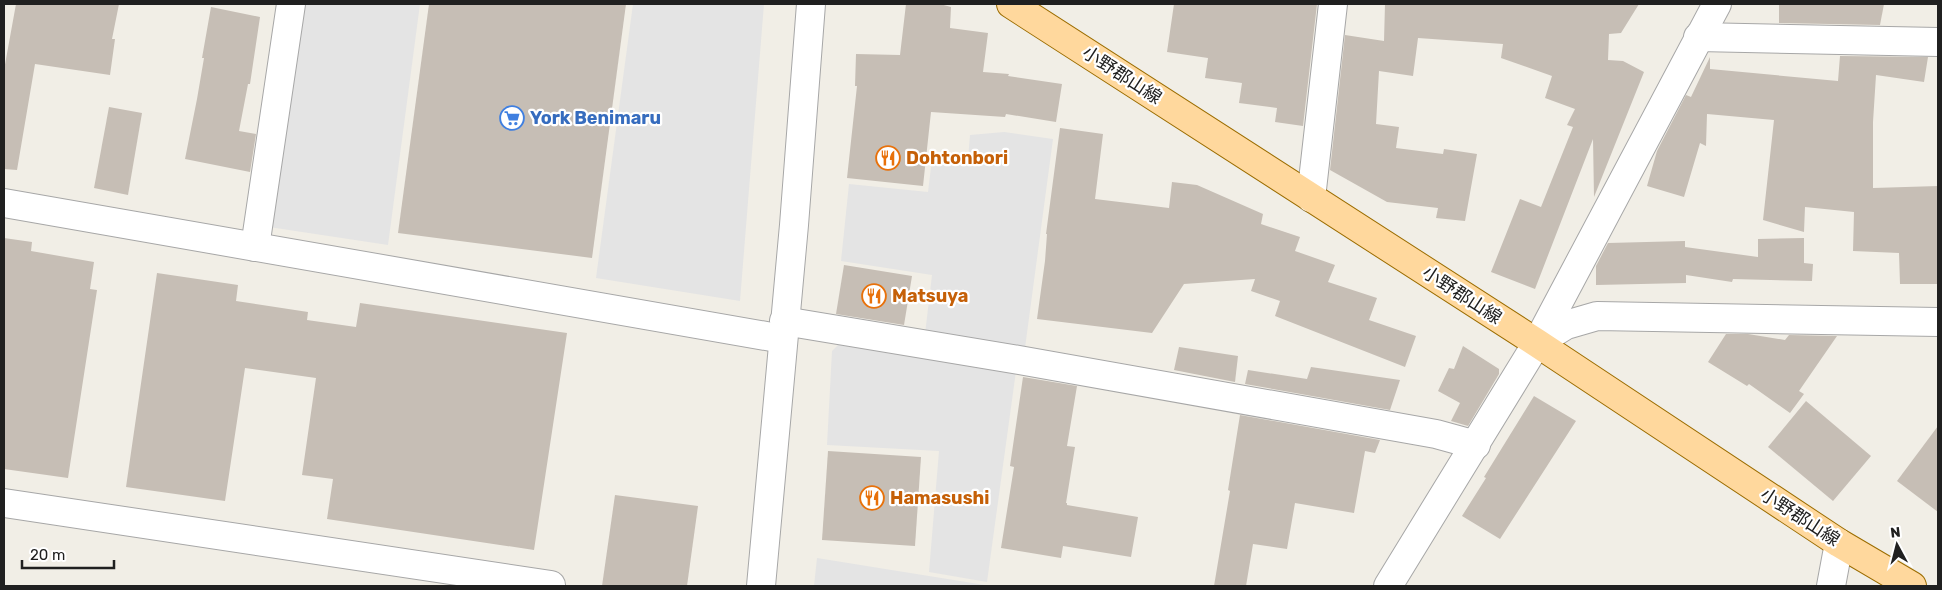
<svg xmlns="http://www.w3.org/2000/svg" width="1942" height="590" font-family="Rubik,'Noto Sans JP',sans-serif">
<rect width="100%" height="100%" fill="#f1eee6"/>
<g fill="#e4e4e4">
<polygon points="304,4 420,4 388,245 269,227"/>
<polygon points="633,4 764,4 740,301 596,278"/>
<polygon points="1004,132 1053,139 1025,348 925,334 932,275 841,261 849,184 928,192 932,159 968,159 970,135"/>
<polygon points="841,342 1016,371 987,582 929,572 939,451 827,445 832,351"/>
<polygon points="817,558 991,586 814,586"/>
</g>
<g fill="#c6beb5">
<polygon points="16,4 119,4 112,39 115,39 110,75 35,64 17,170 4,169 4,70"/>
<polygon points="429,4 626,4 592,258 398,233"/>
<polygon points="906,4 940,4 951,7 950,28 988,33 983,72 1009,74 1008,76 1062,84 1056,122 1006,114 1005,117 931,112 923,186 847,178 857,86 855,86 856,54 900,55"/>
<polygon points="1174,4 1317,4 1303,126 1275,122 1277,108 1239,103 1242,83 1205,78 1208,58 1167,52"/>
<polygon points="1385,4 1639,4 1621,33 1609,34 1608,60 1623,61 1644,72 1594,197 1593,139 1535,289 1491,272 1520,199 1541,207 1573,127 1567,125 1575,109 1545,98 1552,76 1501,58 1503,44 1418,38 1413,76 1379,71 1376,124 1399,127 1396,148 1443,154 1444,149 1477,154 1465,221 1436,218 1438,208 1387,202 1330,170 1345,35 1384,41"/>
<polygon points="1779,4 1884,4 1880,25 1779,23"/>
<polygon points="211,7 260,17 250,84 248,84 239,131 256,134 250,172 185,159 197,99 204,58 202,58"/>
<polygon points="1840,56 1928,57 1924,82 1876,75 1873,122 1873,188 1938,186 1938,284 1900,284 1899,253 1853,251 1854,212 1805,207 1804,232 1763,220 1774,120 1707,114 1706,146 1700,143 1684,197 1647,186 1657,151 1686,95 1691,97 1710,57 1710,69 1838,81"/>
<polygon points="109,107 142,113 128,195 94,188"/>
<polygon points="1060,128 1103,134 1095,199 1169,208 1172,182 1197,185 1263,214 1261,224 1300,237 1295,251 1335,265 1328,282 1377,298 1369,320 1416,336 1405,367 1275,316 1280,301 1251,291 1255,279 1184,284 1152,333 1037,319 1045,261 1047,234 1046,234"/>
<polygon points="4,238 32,242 31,251 94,262 90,289 97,290 68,478 4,469"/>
<polygon points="1804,238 1804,263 1813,264 1812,281 1733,279 1732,282 1686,275 1686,283 1596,285 1596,266 1608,243 1685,241 1685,247 1758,257 1758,239"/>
<polygon points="844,265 912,276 904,325 836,314"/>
<polygon points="157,273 238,285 236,301 308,312 307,320 356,327 360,303 567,333 534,550 327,519 333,479 302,475 316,378 245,368 225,501 126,487"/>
<polygon points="1726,334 1748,334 1785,340 1789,335 1837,336 1799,391 1804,394 1790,413 1749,384 1747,386 1708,362"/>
<polygon points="1463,346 1499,369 1499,374 1468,426 1451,421 1460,403 1438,391 1449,368 1454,369"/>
<polygon points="1179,347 1238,356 1235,382 1174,370"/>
<polygon points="1311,367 1400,380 1390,410 1245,384 1248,370 1307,379"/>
<polygon points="1023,377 1077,386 1067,446 1075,447 1066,503 1067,503 1067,505 1138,517 1131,557 1063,546 1061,558 1001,548 1014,467 1010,466"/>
<polygon points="1534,396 1576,421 1500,539 1462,516 1486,478 1484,477"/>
<polygon points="1806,401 1871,456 1833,501 1768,447"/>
<polygon points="1240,415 1380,440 1375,453 1365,451 1354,513 1295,503 1287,549 1253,544 1246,586 1214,586 1230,491 1228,490"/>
<polygon points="1938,426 1938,512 1897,481"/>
<polygon points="828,451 921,457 915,546 822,540"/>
<polygon points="615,495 698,506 687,586 602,586"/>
</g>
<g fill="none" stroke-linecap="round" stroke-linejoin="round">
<g stroke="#a7a7a7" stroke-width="30">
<g id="minor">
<polyline points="1698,37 1938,42"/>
<polyline points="1311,198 1333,4"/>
<polyline points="4,203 783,339"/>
<polyline points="255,247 291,4"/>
<polyline points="784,321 1019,360 1436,434 1476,445"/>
<polyline points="1537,343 1566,325 1597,316 1938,322"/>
<polyline points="4,503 551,585"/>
<polyline points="761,586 794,225 811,4"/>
<polyline points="1388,586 1537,343 1717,4"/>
<polyline points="1831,586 1839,543"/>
</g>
</g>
<g stroke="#9c6d00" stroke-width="30">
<polyline id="major" points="1011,4 1537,343 1839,543 1912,586"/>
</g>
<use href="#minor" stroke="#fff" stroke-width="28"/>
<use href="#major" stroke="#ffd89d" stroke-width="28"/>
</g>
<defs>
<g id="supermarket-ring" transform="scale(1.25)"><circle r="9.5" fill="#fff" stroke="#3f7fe0" stroke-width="1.5"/><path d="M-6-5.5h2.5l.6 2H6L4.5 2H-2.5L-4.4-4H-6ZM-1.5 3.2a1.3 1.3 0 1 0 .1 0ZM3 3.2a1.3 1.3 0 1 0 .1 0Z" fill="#3f7fe0"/></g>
<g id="restaurant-ring" transform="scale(1.25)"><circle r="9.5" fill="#fff" stroke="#e8710a" stroke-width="1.5"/><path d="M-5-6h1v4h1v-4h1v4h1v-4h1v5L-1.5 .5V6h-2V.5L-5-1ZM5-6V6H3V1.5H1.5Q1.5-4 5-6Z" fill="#e8710a"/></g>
</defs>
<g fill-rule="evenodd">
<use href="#supermarket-ring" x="512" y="118"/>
<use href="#restaurant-ring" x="888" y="158"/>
<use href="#restaurant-ring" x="874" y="296"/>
<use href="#restaurant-ring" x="872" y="498"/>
</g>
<g text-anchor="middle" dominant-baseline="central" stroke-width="4.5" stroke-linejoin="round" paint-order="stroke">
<g font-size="18" fill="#202020" stroke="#fff">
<text transform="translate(1122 75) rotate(33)">小野郡山線</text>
<text transform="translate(1462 295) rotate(33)">小野郡山線</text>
<text transform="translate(1800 517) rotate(33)">小野郡山線</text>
</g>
<g font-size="18" font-weight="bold" fill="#366cbe" stroke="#fff" text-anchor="start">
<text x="530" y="118">York Benimaru</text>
</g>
<g font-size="18" font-weight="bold" fill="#c56008" stroke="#fff" text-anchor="start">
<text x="906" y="158">Dohtonbori</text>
<text x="892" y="296">Matsuya</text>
<text x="890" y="498">Hamasushi</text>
</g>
</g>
<rect width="1942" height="590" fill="none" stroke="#202020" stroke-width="10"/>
<g transform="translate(1897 545) rotate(353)" stroke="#ffffff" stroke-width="4" paint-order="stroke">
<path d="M0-4L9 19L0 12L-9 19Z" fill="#202020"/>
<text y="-8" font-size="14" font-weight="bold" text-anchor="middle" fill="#202020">N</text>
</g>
<path d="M22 560v8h92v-8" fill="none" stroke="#202020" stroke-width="2.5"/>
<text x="30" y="560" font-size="15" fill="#202020" stroke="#ffffff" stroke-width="4" paint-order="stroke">20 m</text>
</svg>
